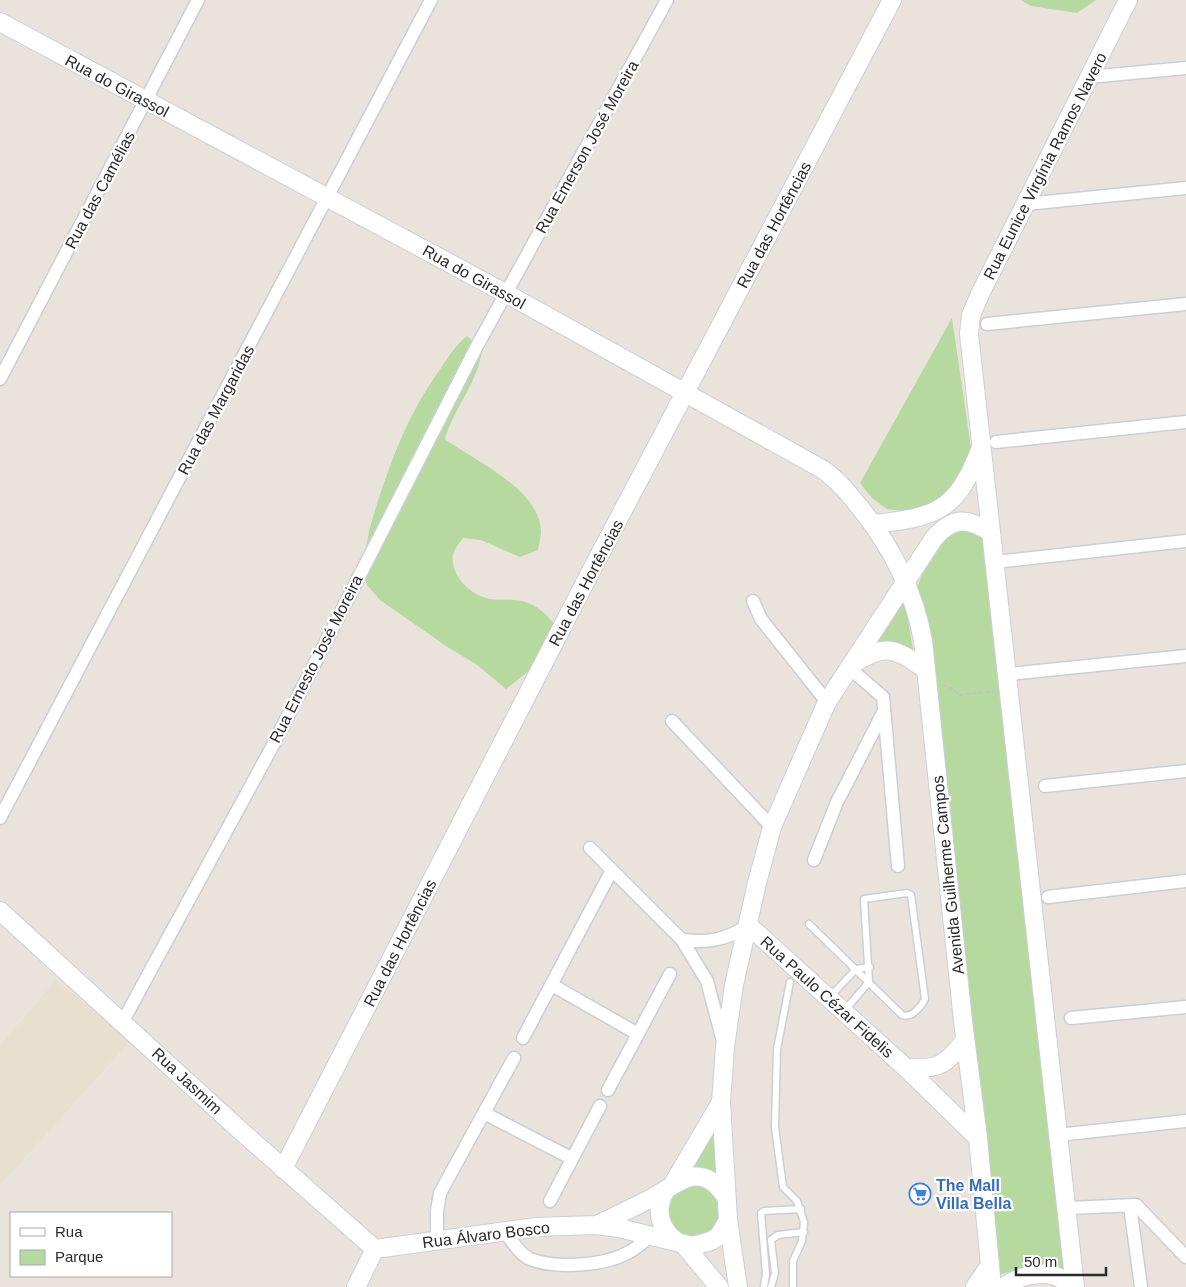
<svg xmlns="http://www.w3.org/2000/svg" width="1186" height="1287" font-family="Arial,sans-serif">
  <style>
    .education { fill: #e9dfce }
    .green { fill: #b5d99f }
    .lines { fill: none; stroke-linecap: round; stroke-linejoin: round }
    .lane-casing { stroke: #cbced9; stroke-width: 9 }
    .street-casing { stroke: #cbced9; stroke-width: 15 }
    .secondary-casing { stroke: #cbced9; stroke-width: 20 }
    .path { stroke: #c3c3c3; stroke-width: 2; stroke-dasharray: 4 2.5; stroke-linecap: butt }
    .lane { stroke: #fff; stroke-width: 6 }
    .street { stroke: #fff; stroke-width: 12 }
    .secondary { stroke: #fff; stroke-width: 18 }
    .labels { text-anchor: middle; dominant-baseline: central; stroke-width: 4.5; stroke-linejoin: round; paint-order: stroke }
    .street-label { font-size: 16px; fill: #292929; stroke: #fff }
    .shop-label { font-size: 16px; font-weight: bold; fill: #366cbe; stroke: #fff; text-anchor: start }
  </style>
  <rect width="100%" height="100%" fill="#e9e3dc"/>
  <!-- education -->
  <path class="education" d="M 56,980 L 130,1041 L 0,1185 L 0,1046 Z"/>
  <!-- green -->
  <path class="green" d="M 1021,0 L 1096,0 L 1077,13 L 1031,6 Z
    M 952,318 L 972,455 L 952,492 L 922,508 L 906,511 L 887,509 L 873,499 L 860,483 Z
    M 467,336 L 482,350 C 478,383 454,407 445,439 C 474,461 539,488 541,531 C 541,537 539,544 538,550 L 520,557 L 481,540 L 463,538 C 460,542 454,549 453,555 C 450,574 468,593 486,598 C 499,602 514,597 528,603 C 541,608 549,617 557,628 L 540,662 L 506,689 L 476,664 L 449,648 L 380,600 L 367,585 L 360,567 C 367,551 367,536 372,520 C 389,465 407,415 441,368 C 450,355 454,347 467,336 Z
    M 979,529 L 984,539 L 1067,1272 C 1042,1263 1024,1268 999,1275 L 917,587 L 923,573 L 951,531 Z
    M 905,600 L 913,650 L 873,642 Z
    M 718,1115 L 721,1185 L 681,1176 Z
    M 693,1180 L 718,1193 L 722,1221 L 702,1240 L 673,1234 C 661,1197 659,1200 693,1180 Z"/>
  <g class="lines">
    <!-- lane casing -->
    <g class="lane-casing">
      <path id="lane" d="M 809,924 L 902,1015 C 911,1019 921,1007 925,999 L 911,895 L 907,893 L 864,899 L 869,982 L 845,1010
        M 790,982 L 777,1049 L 775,1127 L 783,1187 L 797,1201 L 804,1222 L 802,1241 L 793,1261 L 793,1287
        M 829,998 L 856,969 L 870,967
        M 764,1287 L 766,1274 L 761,1213 L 764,1211 L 801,1209
        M 771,1287 L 775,1273 L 771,1240 L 778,1235 L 804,1232"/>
    </g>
    <!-- street casing -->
    <g class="street-casing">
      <path id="street" d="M 1089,77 L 1186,68
        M 1026,204 L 1186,188
        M 987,324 L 1186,304
        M 0,379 L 198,0
        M 996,442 L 1186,422
        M 995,562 L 1186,541
        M 753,601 L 761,619 L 827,702
        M 848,667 L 883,697 L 898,866
        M 1009,674 L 1186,656
        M 672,721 L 772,827
        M 1045,786 L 1186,771
        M 0,818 L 431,0
        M 590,848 L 682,940 L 707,981 L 724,1045
        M 814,860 L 837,802 L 884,711
        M 1048,897 L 1186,881
        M 682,940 C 708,943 727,940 748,925
        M 552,985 L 638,1034
        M 1071,1018 L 1186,1007
        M 123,1021 L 272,747 L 477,346 L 667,0
        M 523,1038 L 612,870
        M 608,1090 L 670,974
        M 484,1113 L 571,1158
        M 1058,1135 L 1186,1121
        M 550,1201 L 600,1106
        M 1130,1206 L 1141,1287
        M 1068,1208 L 1136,1205 L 1186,1257
        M 504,1230 C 511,1240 519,1254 530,1259 C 556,1269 605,1266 629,1252 C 637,1248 644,1241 651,1236
        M 437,1241 L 437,1211 L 440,1193 L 514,1058"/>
    </g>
    <!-- secondary casing -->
    <g class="secondary-casing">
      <path id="secondary" d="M 0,22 L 507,294 L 822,469 C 838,480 850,495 862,510 C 893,550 914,591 923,641 L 963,1021 L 978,1138 L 992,1287
        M 873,524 C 936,517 956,512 980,450
        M 853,664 C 886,643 894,648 925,669
        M 0,911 L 242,1132 L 375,1249
        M 748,925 L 906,1068 L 978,1138
        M 906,1068 C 938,1070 946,1065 965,1040
        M 283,1169 L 591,571 L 892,0
        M 674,1182 L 721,1102
        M 665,1191 C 655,1210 659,1228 676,1241
        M 597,1225 C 615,1216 632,1208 650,1199 C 678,1184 700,1158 726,1197
        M 684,1245 L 719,1287
        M 375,1249 L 536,1227 L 596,1225 L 619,1228 L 693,1246 L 711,1241 L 719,1236 L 728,1220
        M 356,1287 L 375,1249
        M 738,1287 L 728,1220 L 721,1102 L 725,1047 L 734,985 L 757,883 L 772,827 L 827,702 L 934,538 C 954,516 967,518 991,532
        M 975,1287 L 990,1265
        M 1004,1287 C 1020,1274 1056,1266 1069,1287
        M 1075,1287 L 969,334 L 971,315 L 980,294 L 1128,0"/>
    </g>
    <!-- path -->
    <path class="path" d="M 943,686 L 948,686 L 960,695 L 993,691"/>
    <!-- lane -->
    <use href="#lane" class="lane"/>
    <!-- street -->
    <use href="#street" class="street"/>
    <!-- secondary -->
    <use href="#secondary" class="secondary"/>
  </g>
  <!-- icons -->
  <defs>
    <g id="supermarket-ring" transform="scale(1.125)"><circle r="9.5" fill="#fff" stroke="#3f7fe0" stroke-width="1.5"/><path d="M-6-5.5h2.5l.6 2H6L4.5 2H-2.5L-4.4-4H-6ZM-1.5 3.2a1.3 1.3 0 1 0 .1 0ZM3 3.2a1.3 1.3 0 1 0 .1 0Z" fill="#3f7fe0"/></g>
  </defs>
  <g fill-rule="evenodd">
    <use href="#supermarket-ring" x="920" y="1194"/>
  </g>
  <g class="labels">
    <!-- street labels -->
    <g class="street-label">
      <text transform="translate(117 86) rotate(28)">Rua do Girassol</text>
      <text transform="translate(587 147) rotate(-61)">Rua Emerson José Moreira</text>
      <text transform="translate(1045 166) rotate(-63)">Rua Eunice Virgínia Ramos Navero</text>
      <text transform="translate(100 190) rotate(-62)">Rua das Camélias</text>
      <text transform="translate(774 225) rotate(-62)">Rua das Hortências</text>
      <text transform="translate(474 277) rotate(29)">Rua do Girassol</text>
      <text transform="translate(216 410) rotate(-62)">Rua das Margaridas</text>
      <text transform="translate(586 583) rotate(-62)">Rua das Hortências</text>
      <text transform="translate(316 659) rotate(-63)">Rua Ernesto José Moreira</text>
      <text transform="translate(948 875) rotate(-96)">Avenida Guilherme Campos</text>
      <text transform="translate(400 943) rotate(-63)">Rua das Hortências</text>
      <text transform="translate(827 997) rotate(42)">Rua Paulo Cézar Fidelis</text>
      <text transform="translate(187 1081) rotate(43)">Rua Jasmim</text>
      <text transform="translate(486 1235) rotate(-7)">Rua Álvaro Bosco</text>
    </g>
    <!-- shop labels -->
    <g class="shop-label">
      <text x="936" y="1185">The Mall<tspan x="936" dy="18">Villa Bella</tspan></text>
    </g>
  </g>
  <!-- legend -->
  <rect x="10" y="1212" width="162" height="65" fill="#ffffff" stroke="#a9a9a9"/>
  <rect x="20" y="1228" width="25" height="8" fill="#ffffff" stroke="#a9a9a9"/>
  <text x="55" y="1237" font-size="15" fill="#292929">Rua</text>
  <rect x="20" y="1250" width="25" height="15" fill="#b5d99f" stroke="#a9a9a9"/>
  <text x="55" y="1262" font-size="15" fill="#292929">Parque</text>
  <!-- scale -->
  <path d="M1016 1267v8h90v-8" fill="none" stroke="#292929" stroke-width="2.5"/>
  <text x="1024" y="1267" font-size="15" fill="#292929" stroke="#ffffff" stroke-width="4" paint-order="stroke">50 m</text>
</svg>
